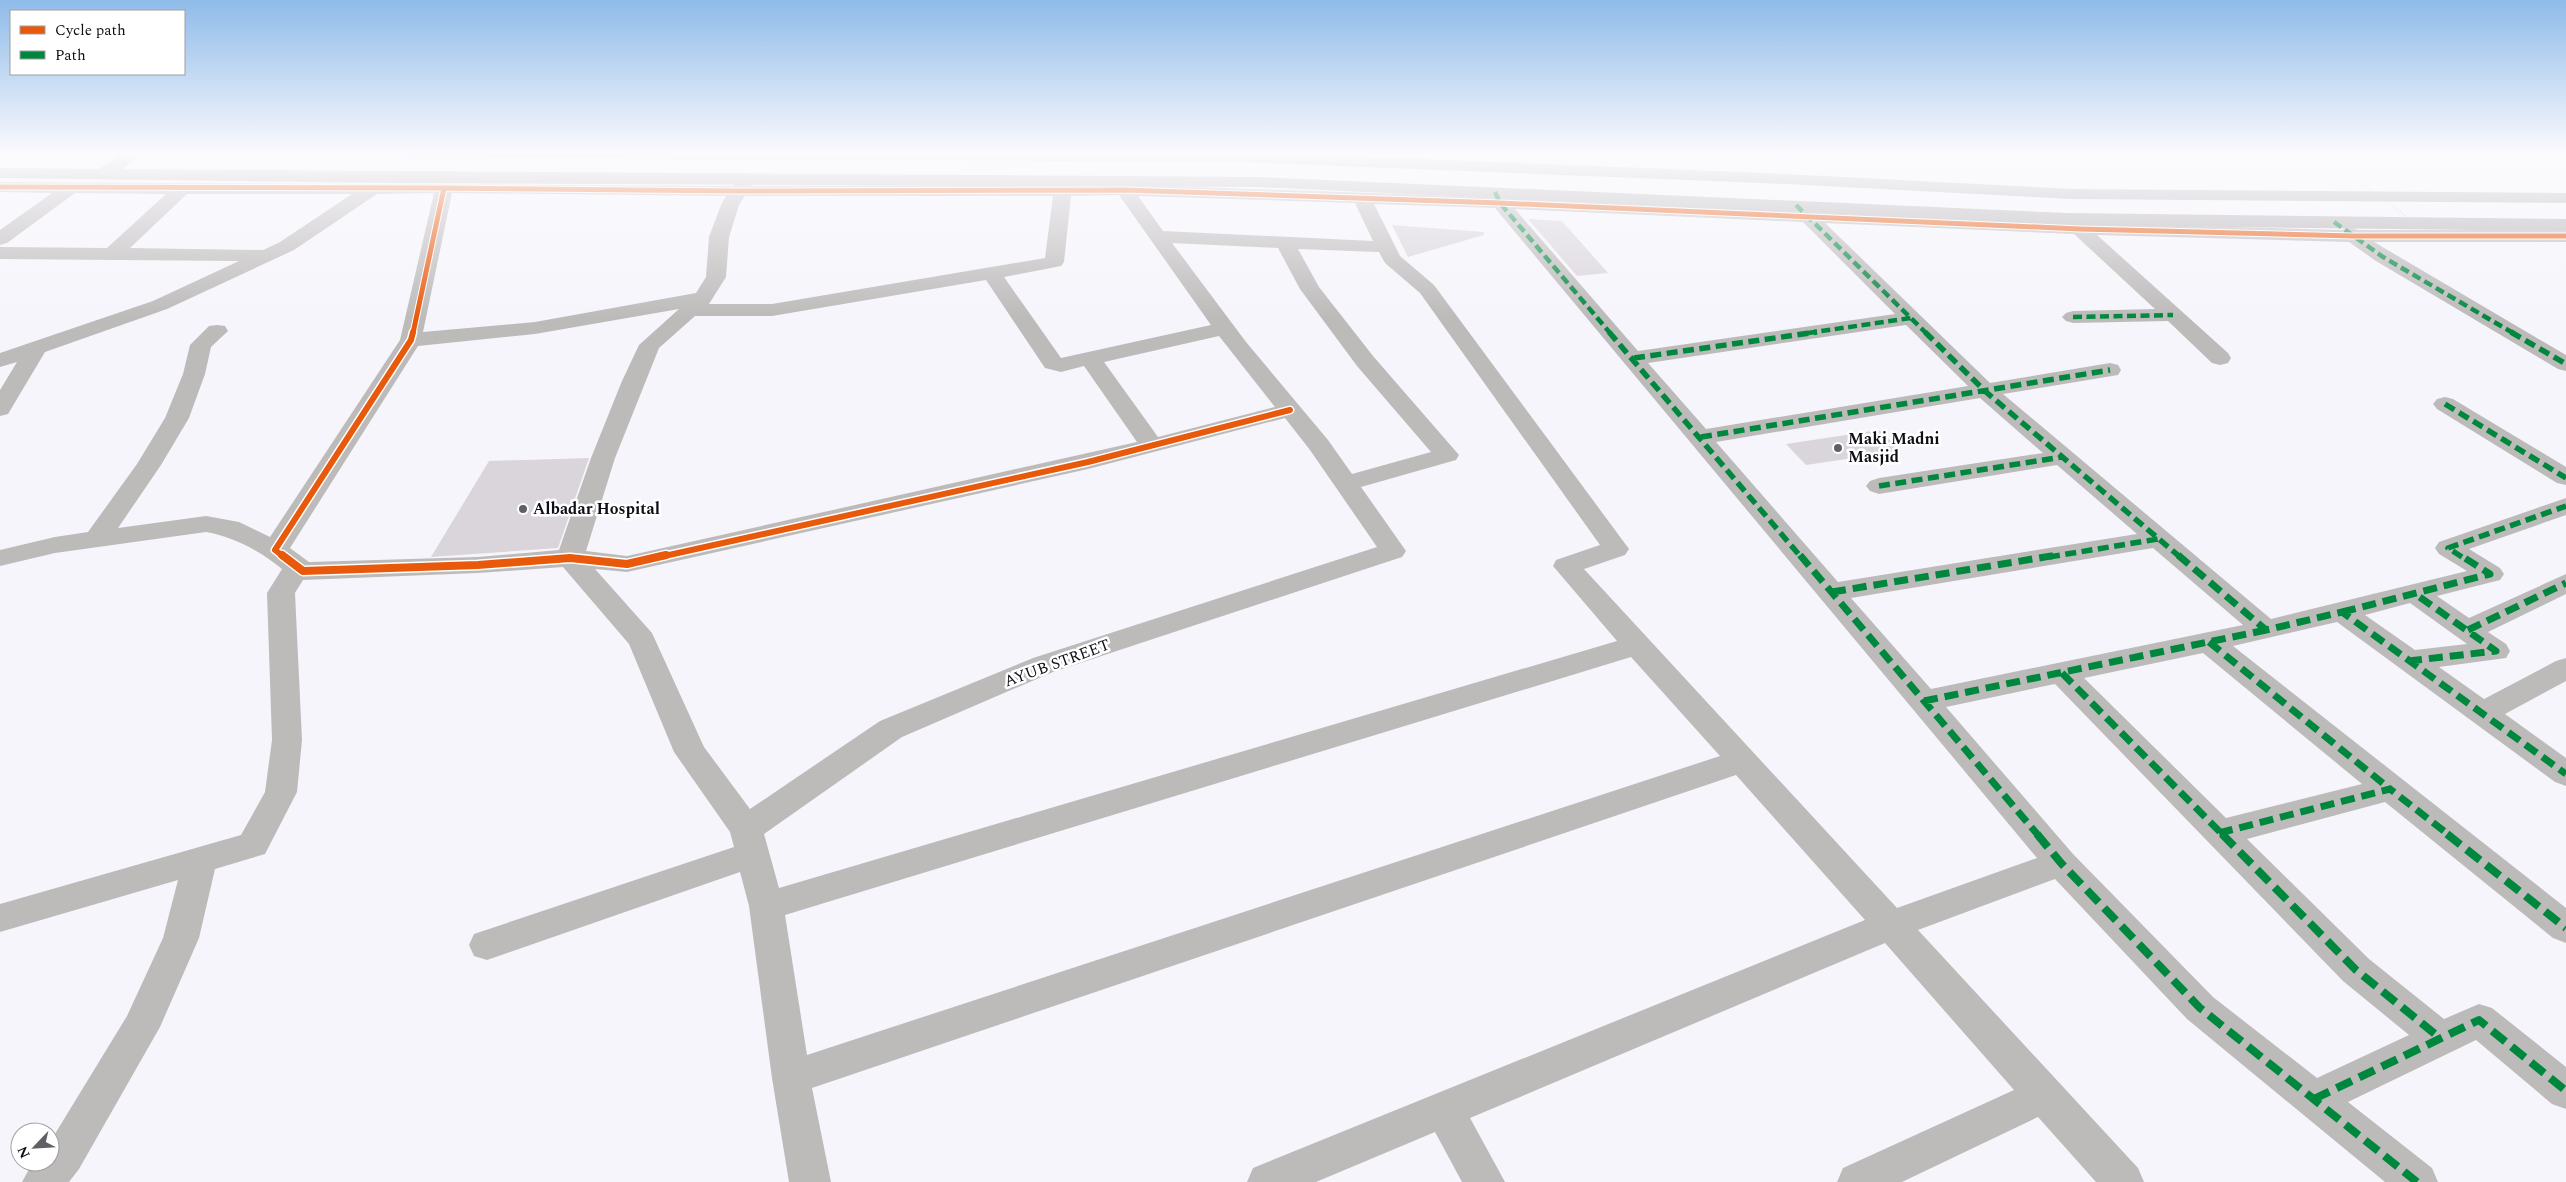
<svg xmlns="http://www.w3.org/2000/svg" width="2566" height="1182" font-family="Spectral,serif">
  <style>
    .building { fill: #dad5db }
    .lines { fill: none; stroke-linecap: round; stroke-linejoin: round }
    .minor { fill: #bdbaba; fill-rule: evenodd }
    .major { fill: #b5b2b4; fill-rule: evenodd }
    .path-bridge { stroke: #b4b2b4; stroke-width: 2; stroke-dasharray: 0.5 2.5; stroke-linecap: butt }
    .quiet-far3 { stroke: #00873e; stroke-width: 4.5; stroke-dasharray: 9 4.5; stroke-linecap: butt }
    .quiet-far2 { stroke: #00873e; stroke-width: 5.5; stroke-dasharray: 11 5.5; stroke-linecap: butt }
    .quiet-far1 { stroke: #00873e; stroke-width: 7; stroke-dasharray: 14 7; stroke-linecap: butt }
    .quiet { stroke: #00873e; stroke-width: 8; stroke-dasharray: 17 8; stroke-linecap: butt }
    .cycleway-far2-casing { stroke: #fff; stroke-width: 7 }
    .cycleway-far1-casing { stroke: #fff; stroke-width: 9 }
    .cycleway-casing { stroke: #fff; stroke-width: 11 }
    .cycleway-far2 { stroke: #e8590c; stroke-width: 5 }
    .cycleway-far1 { stroke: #e8590c; stroke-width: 6 }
    .cycleway { stroke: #e8590c; stroke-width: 8 }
    .poi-dot { fill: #605f66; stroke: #fff; stroke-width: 2 }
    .labels { text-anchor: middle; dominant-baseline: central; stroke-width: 5; stroke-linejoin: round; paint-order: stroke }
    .poi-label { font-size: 16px; font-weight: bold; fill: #0f0e16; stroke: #fff; text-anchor: start }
    .street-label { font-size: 16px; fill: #0f0e16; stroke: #fff }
  </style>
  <rect width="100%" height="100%" fill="#f6f5fb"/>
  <!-- building -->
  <path class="building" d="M 1528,219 L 1562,221 L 1608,273 L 1577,276 Z
    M 1392,225 L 1484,232 L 1484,235 L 1408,257 Z
    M 1879,430 L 1901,451 L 1806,465 L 1786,444 Z
    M 589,458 L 558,548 L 431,557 L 489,461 Z"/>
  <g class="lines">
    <!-- minor -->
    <path class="minor" d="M 746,175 L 752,176 L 755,180 L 751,186 L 1117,185 L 1120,176 L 1132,176 L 1134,185 L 1488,197 L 1486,193 L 1489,189 L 1501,189 L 1507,198 L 1795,211 L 1803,206 L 1813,211 L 2064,223 L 2066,219 L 2073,217 L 2085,223 L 2342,230 L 2349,227 L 2358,230 L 2566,230 L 2566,242 L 2374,242 L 2566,355 L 2566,371 L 2558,369 L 2376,261 L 2349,242 L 2097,235 L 2228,353 L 2231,358 L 2228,363 L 2220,365 L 2212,363 L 2168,321 L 2073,323 L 2066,321 L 2062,317 L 2066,313 L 2073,311 L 2155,309 L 2074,234 L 1825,223 L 1990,383 L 2110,363 L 2118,365 L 2121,370 L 2118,375 L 2003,394 L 2271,619 L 2467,571 L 2439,554 L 2435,548 L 2439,542 L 2566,498 L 2566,515 L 2469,549 L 2500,568 L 2504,574 L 2500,580 L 2437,596 L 2469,618 L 2566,574 L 2566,594 L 2488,632 L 2506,644 L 2510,651 L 2506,658 L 2439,667 L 2484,699 L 2556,661 L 2566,658 L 2566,681 L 2505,714 L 2566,758 L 2566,786 L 2555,782 L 2337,622 L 2233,646 L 2566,908 L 2566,943 L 2553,938 L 2385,802 L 2247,839 L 2369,959 L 2444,1019 L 2479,1004 L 2492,1008 L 2566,1067 L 2566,1109 L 2552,1104 L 2476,1040 L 2348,1102 L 2432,1168 L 2438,1182 L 2385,1182 L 2187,1019 L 2055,879 L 1918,930 L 2138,1168 L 2144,1182 L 2096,1182 L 2038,1117 L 1902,1182 L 1837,1182 L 1843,1168 L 2014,1090 L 1885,943 L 1470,1118 L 1505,1182 L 1462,1182 L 1435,1132 L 1316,1182 L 1247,1182 L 1253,1168 L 1865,920 L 1736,775 L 812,1088 L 831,1182 L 789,1182 L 772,1078 L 749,906 L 740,872 L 487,960 L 474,956 L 469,945 L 474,934 L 734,847 L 730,832 L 674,752 L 629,644 L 563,567 L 478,573 L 303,580 L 295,593 L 302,740 L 297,792 L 265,854 L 215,869 L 199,938 L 160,1027 L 79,1169 L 69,1182 L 22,1182 L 33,1162 L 50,1162 L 50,1142 L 127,1016 L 163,938 L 178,880 L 0,932 L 0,904 L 241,835 L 265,792 L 272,740 L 267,593 L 282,569 C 260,551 234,537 206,532 L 55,553 L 0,566 L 0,550 L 55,537 L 88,532 L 137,464 L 165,418 L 183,374 L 190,345 L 209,326 L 217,325 L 225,326 L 228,331 L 211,347 L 205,374 L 189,418 L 161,465 L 118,528 L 206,516 L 239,522 L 270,537 L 400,340 L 434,193 L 377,194 L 294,250 L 167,309 L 45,352 L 8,414 L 0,416 L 0,390 L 17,362 L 0,367 L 0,353 L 153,301 L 239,261 L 0,259 L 0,247 L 107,248 L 166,194 L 75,193 L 7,243 L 0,245 L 0,230 L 52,193 L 0,192 L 0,182 L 733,186 L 740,176 ZM 452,193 L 726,196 L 721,205 L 709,237 L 706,277 L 696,293 L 535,322 L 423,332 ZM 187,194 L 352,194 L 280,242 L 263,250 L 130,248 ZM 1119,195 L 1211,325 L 1061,358 L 1004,277 L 1061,266 L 1064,262 L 1071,196 ZM 745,196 L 1053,196 L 1045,258 L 772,304 L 709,304 L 726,277 L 729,237 L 739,205 ZM 1138,196 L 1355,203 L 1373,241 L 1163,231 ZM 1374,204 L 1495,208 L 2037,858 L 1897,908 L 1584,569 L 1625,555 L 1629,549 L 1434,285 L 1400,256 ZM 1515,209 L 1803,222 L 1895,314 L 1638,351 ZM 1172,243 L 1278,248 L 1300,289 L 1357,366 L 1431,452 L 1352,474 L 1328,440 L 1246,342 ZM 1298,249 L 1379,252 L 1385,263 L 1420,293 L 1600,545 L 1556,560 L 1553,566 L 1617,641 L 779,888 L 764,834 L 902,737 L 1053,672 L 1402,557 L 1406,551 L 1361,487 L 1456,460 L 1459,455 L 1373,356 L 1319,287 ZM 986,280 L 1045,368 L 1061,372 L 1084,366 L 1137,442 L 627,556 L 586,551 L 615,458 L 659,348 L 695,316 L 772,316 ZM 679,309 L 639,345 L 622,381 L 591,458 L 559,550 L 478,557 L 309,562 L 290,548 L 418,346 L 535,334 ZM 1906,325 L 1968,386 L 1706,429 L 1648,363 ZM 1219,336 L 1275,407 L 1158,437 L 1104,362 ZM 1980,398 L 2043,453 L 1879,478 L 1870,481 L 1866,486 L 1870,491 L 1879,494 L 2057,465 L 2137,534 L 1838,582 L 1716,442 ZM 1285,418 L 1310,450 L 1377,547 L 1033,658 L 880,721 L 750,809 L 704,747 L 652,633 L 595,569 L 627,572 L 1088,469 ZM 2153,548 L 2243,625 L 1931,689 L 1851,598 ZM 2410,603 L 2467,644 L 2415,650 L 2365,615 ZM 2203,653 L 2362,784 L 2226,818 L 2084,678 ZM 1631,657 L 1720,756 L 807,1055 L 785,915 ZM 2055,684 L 2343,981 L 2409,1035 L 2317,1078 L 2213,997 L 2073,854 L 1946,707 Z
      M 2445,397 L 2453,399 L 2566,467 L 2566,485 L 2557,483 L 2437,409 L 2433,404 L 2437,399 Z"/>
    <!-- major -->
    <path class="major" d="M 125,152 L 145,152 L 123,169 L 1258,177 L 2068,213 L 2566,219 L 2566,231 L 2068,225 L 1258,187 L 388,183 L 0,178 L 0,168 L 99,169 Z
      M 393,152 L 1258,152 L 1786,174 L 2072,189 L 2566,193 L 2566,203 L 2072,199 L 1786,184 L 1241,162 L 401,157 Z"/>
    <!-- path-bridge -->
    <path class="path-bridge" d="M 2363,186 L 2431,233"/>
    <!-- quiet-far3 -->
    <path class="quiet-far3" d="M 1495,192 L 1500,203 L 1610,333
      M 1796,205 L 1926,333
      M 2334,222 L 2383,257 L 2513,333
      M 2073,317 L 2173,315
      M 1808,333 L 1911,318"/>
    <!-- quiet-far2 -->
    <path class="quiet-far2" d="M 1609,332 L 1801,557
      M 1925,332 L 1986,392 L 2180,557
      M 2511,332 L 2566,364
      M 1634,358 L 1817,332
      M 2445,404 L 2566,478
      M 1701,437 L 2110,370
      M 1879,486 L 2062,457
      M 2049,557 L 2158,539
      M 2462,557 L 2448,548 L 2566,506"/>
    <!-- quiet-far1 -->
    <path class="quiet-far1" d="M 1800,555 L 2038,835
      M 2178,555 L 2266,630 L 2342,612 L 2566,774
      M 1832,592 L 2057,555
      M 2342,612 L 2490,574 L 2460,555
      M 2468,630 L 2566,583
      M 2209,642 L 2390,789
      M 2408,661 L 2496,651 L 2414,593
      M 2062,673 L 2223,835
      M 1924,701 L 2266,630
      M 2219,833 L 2390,789 L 2449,835"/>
    <!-- quiet -->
    <path class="quiet" d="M 2037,834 L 2061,863 L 2200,1008 L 2417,1182
      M 2222,834 L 2356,970 L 2440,1038
      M 2447,834 L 2566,928
      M 2314,1099 L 2479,1020 L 2566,1091"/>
    <!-- cycleway-far2 casing -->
    <g class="cycleway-far2-casing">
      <path id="cycleway-far2" d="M 0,187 L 444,188 L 413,333
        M 444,188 L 737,191 L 1125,190 L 1500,203 L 2080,229 L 2353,236 L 2566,236"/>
    </g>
    <!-- cycleway-far1 casing -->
    <g class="cycleway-far1-casing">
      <path id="cycleway-far1" d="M 284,557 L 275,550 L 411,340 L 413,332
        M 660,557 L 1088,462 L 1290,410"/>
    </g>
    <!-- cycleway casing -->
    <g class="cycleway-casing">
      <path id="cycleway" d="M 282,555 L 303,571 L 478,565 L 570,558 L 627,564 L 666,555"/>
    </g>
    <!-- cycleway-far2 -->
    <use href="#cycleway-far2" class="cycleway-far2"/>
    <!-- cycleway-far1 -->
    <use href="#cycleway-far1" class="cycleway-far1"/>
    <!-- cycleway -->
    <use href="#cycleway" class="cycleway"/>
  </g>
  <!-- sky -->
  <linearGradient id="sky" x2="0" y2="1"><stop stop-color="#8fbbe9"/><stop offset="0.48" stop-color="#fbfafd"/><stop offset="1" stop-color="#fbfafd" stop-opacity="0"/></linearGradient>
  <rect width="2566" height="318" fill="url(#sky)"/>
  <!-- markers -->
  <g class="poi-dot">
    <circle cx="1838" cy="448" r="5"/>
    <circle cx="523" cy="509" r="5"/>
  </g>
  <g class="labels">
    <!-- poi labels -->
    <g class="poi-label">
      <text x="1848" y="439">Maki Madni<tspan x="1848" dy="18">Masjid</tspan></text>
      <text x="533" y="509">Albadar Hospital</text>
    </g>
    <!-- street labels -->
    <g class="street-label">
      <text transform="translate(1057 663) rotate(-20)">AYUB STREET</text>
    </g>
  </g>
  <!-- legend -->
  <rect x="10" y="10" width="175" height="65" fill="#ffffff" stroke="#9f9fa2"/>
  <rect x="20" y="26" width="25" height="8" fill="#e8590c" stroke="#9f9fa2"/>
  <text x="55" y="35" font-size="15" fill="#0f0e16">Cycle path</text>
  <rect x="20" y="51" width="25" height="8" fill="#00873e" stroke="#9f9fa2"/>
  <text x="55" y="60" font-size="15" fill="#0f0e16">Path</text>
  <!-- north arrow -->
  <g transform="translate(35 1147) rotate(245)"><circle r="24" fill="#ffffff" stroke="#9f9fa2"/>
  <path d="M0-4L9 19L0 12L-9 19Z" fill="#605f66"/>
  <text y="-8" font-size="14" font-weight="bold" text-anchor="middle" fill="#0f0e16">N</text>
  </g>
</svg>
